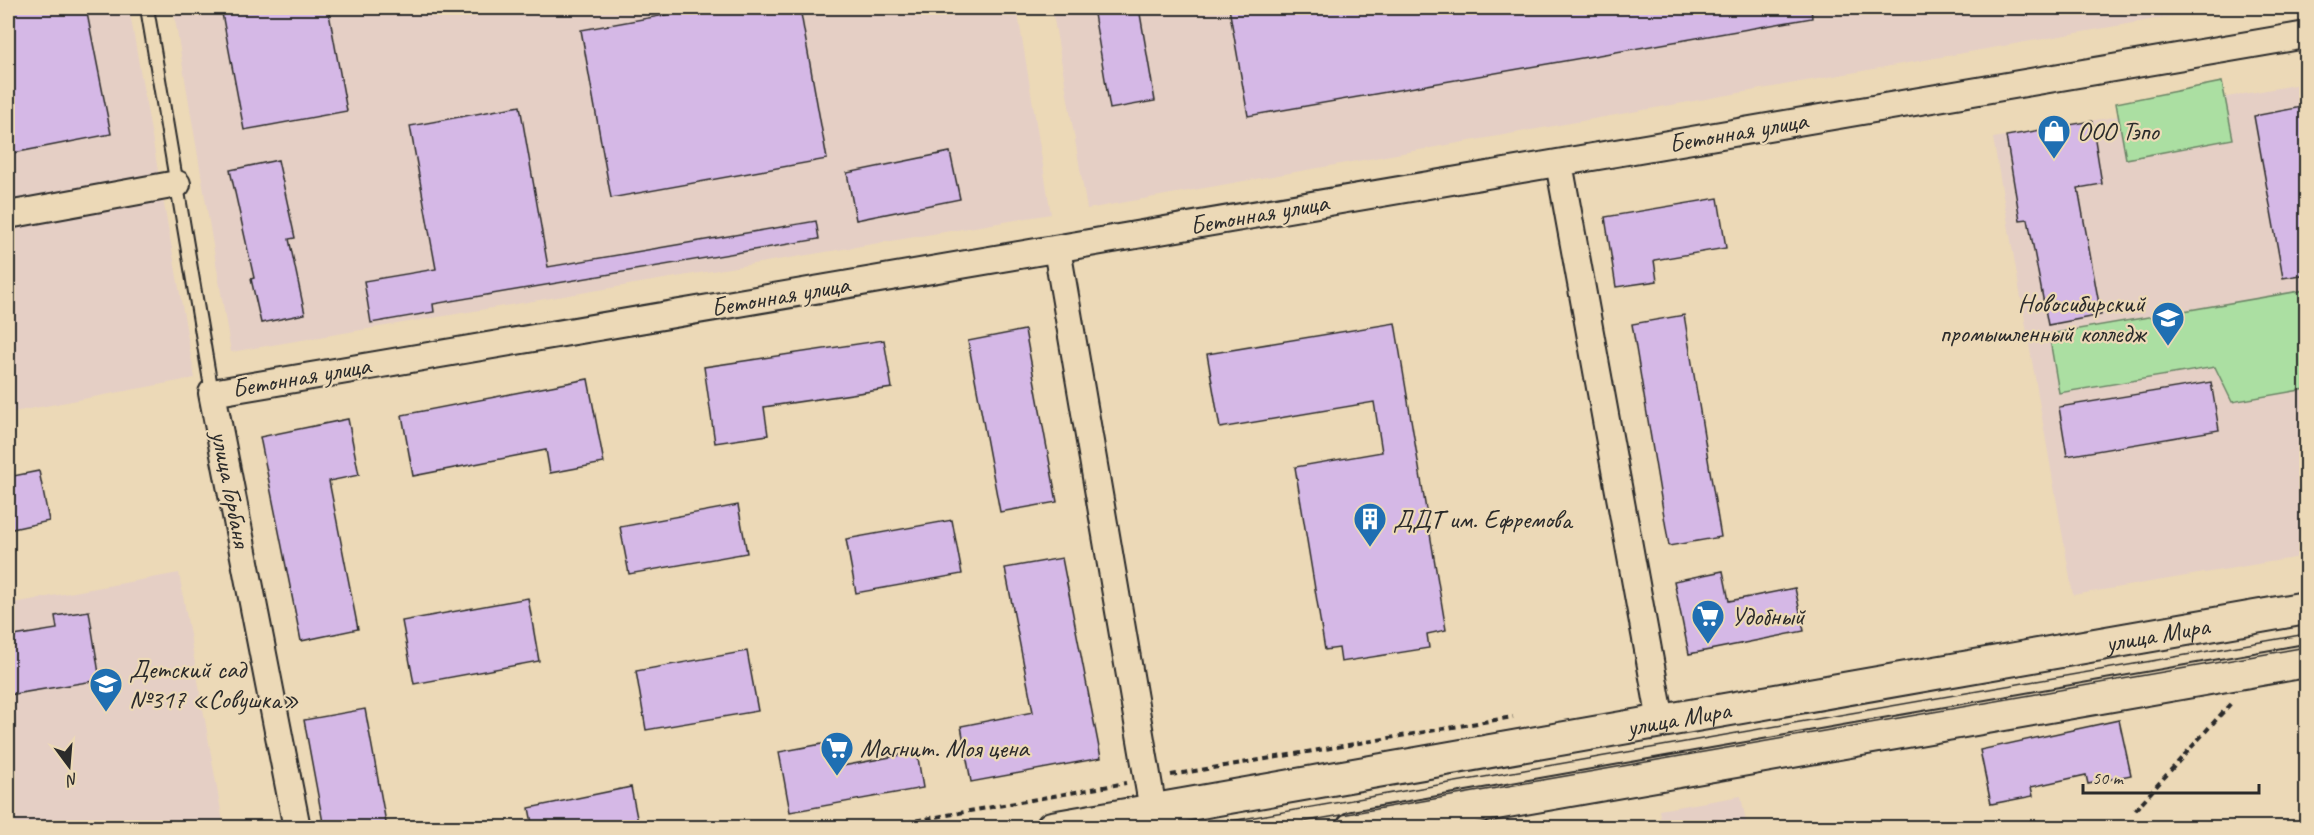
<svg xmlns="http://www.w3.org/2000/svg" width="2314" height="835" font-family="Caveat,sans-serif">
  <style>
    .built { fill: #e5cfc5 }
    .green { fill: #abdfa2; stroke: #6b8566; stroke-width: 1.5 }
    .building { fill: #d5b8e6; stroke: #2b2b2b; stroke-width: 1.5 }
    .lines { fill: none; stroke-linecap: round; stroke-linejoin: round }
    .service-casing { stroke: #2b2b2b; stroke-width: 16 }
    .minor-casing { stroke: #2b2b2b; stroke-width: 30 }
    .tertiary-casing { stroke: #2b2b2b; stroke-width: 36 }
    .path { stroke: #2b2b2b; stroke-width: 4; stroke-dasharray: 6 4.5; stroke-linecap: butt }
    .service { stroke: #ecd9b7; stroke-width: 12 }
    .minor { stroke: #ecd9b7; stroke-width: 26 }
    .tertiary { stroke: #ecd9b7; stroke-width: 32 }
    .tram { stroke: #2b2b2b; stroke-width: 1.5 }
    .labels { text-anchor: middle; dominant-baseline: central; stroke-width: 4.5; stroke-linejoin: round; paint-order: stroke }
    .poi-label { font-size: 26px; fill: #2b2b2b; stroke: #ecd9b7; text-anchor: start }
    .street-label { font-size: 26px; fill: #2b2b2b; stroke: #ecd9b7 }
  </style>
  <rect width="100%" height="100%" fill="#ecd9b7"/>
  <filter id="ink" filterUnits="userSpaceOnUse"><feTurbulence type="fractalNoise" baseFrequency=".0167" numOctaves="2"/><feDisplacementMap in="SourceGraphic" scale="12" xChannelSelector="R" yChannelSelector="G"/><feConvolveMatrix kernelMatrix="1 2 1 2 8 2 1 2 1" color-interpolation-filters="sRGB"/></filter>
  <g filter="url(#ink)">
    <!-- built -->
    <path class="built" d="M 8,8 L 129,8 L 195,378 L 8,413 Z
      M 173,8 L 1017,8 L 1051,214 L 231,352 Z
      M 1052,8 L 2217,8 L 1087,209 Z
      M 2306,83 L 2306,556 L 2073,595 L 1993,138 Z
      M 179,573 L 223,822 L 189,828 L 8,828 L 8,604 Z
      M 1741,796 L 1747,827 L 1662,827 L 1659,810 Z"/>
    <!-- green -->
    <path class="green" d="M 2222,82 L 2233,139 L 2126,159 L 2116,103 Z
      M 2306,290 L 2306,389 L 2232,402 L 2215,367 L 2059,393 L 2049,334 Z"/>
    <!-- building -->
    <path class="building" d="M 8,8 L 86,8 L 111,134 L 8,154 Z
      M 221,8 L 328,8 L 347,111 L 244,130 Z
      M 704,8 L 800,8 L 827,159 L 611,198 L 581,30 Z
      M 1093,8 L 1139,8 L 1155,101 L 1110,109 Z
      M 1229,8 L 1811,8 L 1812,18 L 1248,116 Z
      M 520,106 L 548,267 L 816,221 L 819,239 L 433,304 L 434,312 L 371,323 L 364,281 L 436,269 L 410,126 Z
      M 2307,106 L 2307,274 L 2283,278 L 2254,116 Z
      M 2092,121 L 2102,184 L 2078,188 L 2101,315 L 2048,325 L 2028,219 L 2020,220 L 2006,136 Z
      M 950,152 L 960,199 L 856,220 L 847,173 Z
      M 278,160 L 295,238 L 289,239 L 305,314 L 261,323 L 251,279 L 254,278 L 230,170 Z
      M 1718,198 L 1726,248 L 1654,260 L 1657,281 L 1616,287 L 1605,217 Z
      M 1684,315 L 1721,537 L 1669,546 L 1632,324 Z
      M 1395,323 L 1446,630 L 1427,634 L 1429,648 L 1341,662 L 1339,648 L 1325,650 L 1295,467 L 1382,452 L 1374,402 L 1220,428 L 1207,354 Z
      M 1025,330 L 1057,502 L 1000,512 L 968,341 Z
      M 884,340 L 892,388 L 764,407 L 768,435 L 715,443 L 704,367 Z
      M 588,379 L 604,463 L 550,473 L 546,450 L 413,476 L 402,415 Z
      M 2211,382 L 2219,430 L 2067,456 L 2059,407 Z
      M 348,419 L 359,475 L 329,481 L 358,629 L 301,641 L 260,437 Z
      M 39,471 L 49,521 L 8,530 L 8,477 Z
      M 738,505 L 747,553 L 629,574 L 620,527 Z
      M 952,520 L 962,574 L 856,593 L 846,539 Z
      M 1062,558 L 1101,758 L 971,782 L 961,726 L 1033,712 L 1005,568 Z
      M 1723,571 L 1729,601 L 1795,588 L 1804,631 L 1689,654 L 1674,581 Z
      M 528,598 L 539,661 L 414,684 L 402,621 Z
      M 89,611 L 100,680 L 8,695 L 8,637 L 57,629 L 55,616 Z
      M 747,651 L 758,711 L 646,730 L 636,671 Z
      M 365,709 L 387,828 L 324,828 L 304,720 Z
      M 2119,720 L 2131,775 L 2088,784 L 2086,775 L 2031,787 L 2033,796 L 1991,804 L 1980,750 Z
      M 833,742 L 837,767 L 917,752 L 923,788 L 790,812 L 779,752 Z
      M 631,787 L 639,828 L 533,828 L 529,808 Z"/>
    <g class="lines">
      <!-- service casing -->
      <g class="service-casing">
        <path id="service" d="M 147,8 L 212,393"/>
      </g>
      <!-- minor casing -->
      <g class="minor-casing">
        <path id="minor" d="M 1559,163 L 1661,721
          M 8,215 L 177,184
          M 1057,249 L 1153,810
          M 297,828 L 212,393 L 2306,35"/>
      </g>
      <!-- tertiary casing -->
      <g class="tertiary-casing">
        <g id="tertiary">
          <path id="s1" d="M 1052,828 L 2306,608"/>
          <path d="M 1353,828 L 2306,661"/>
        </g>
      </g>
      <!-- path -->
      <path class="path" d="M 1171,775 L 1513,717
        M 2135,810 L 2232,702
        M 875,828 L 1126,783"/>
      <!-- service -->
      <use href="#service" class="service"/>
      <!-- minor -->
      <use href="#minor" class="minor"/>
      <!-- tertiary -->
      <use href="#tertiary" class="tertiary"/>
      <!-- tram -->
      <path class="tram" d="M 1191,828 L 2306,634
        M 1267,828 L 2306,647"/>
    </g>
  </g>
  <!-- icons -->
  <defs>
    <g id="shop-pin" transform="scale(1.725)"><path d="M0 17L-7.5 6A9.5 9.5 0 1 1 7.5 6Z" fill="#1f6fb2" stroke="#ecd9b7"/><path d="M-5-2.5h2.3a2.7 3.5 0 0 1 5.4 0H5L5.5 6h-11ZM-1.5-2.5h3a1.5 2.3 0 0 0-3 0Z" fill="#fff"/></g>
    <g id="university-pin" transform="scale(1.725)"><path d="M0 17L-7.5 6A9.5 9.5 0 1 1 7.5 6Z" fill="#1f6fb2" stroke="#ecd9b7"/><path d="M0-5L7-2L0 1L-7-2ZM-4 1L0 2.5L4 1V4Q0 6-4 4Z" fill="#fff"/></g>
    <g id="building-pin" transform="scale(1.725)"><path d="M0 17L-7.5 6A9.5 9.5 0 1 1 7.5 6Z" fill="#1f6fb2" stroke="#ecd9b7"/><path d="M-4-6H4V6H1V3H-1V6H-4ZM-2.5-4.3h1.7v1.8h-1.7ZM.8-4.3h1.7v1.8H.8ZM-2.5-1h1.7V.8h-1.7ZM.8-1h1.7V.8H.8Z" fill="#fff"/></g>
    <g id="supermarket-pin" transform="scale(1.725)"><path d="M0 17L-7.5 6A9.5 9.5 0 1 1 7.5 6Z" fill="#1f6fb2" stroke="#ecd9b7"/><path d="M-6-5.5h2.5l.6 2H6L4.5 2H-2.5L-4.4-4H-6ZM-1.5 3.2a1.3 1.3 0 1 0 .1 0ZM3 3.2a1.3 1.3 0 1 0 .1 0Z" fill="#fff"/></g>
    <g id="school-pin" transform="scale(1.725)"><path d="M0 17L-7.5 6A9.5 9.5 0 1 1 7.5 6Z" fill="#1f6fb2" stroke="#ecd9b7"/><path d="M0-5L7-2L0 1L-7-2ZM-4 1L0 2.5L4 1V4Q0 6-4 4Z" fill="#fff"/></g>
  </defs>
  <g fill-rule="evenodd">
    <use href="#shop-pin" x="2054" y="131"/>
    <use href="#university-pin" x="2168" y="318"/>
    <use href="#building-pin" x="1370" y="519"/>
    <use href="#supermarket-pin" x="1708" y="616"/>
    <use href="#school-pin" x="106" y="684"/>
    <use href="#supermarket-pin" x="837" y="748"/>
  </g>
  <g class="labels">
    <!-- poi labels -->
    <g class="poi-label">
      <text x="2077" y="131">ООО Тэпо</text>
      <text x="2145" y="303" text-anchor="end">Новосибирский<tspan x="2145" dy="30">промышленный колледж</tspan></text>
      <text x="1393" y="519">ДДТ им. Ефремова</text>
      <text x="1731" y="616">Удобный</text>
      <text x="129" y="669">Детский сад<tspan x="129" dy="30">№317 «Совушка»</tspan></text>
      <text x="860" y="748">Магнит. Моя цена</text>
    </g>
    <!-- street labels -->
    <g class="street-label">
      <text transform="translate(1738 132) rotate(-10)">Бетонная улица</text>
      <text transform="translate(1259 214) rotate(-10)">Бетонная улица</text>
      <text transform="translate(780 296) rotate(-10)">Бетонная улица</text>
      <text transform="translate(301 377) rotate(-10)">Бетонная улица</text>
      <text transform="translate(231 489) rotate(79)">улица Горбаня</text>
      <text stroke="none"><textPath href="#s1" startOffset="1122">улица Мира</textPath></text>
      <text stroke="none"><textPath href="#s1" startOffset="636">улица Мира</textPath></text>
    </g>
  </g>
  <!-- margin -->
  <rect width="2314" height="835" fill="none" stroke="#ecd9b7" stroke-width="30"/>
  <rect x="15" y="15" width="2284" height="805" fill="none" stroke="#2b2b2b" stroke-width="2" filter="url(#ink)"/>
  <!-- north arrow -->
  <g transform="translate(69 766) rotate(164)" stroke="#ecd9b7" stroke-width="4.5" paint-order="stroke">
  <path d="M0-4.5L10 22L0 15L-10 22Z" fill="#2b2b2b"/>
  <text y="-9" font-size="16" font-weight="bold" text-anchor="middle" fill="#2b2b2b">N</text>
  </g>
  <!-- scale -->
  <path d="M2083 784v9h176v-9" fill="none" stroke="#2b2b2b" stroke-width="3"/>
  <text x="2092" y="784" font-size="18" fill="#2b2b2b" stroke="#ecd9b7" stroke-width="4.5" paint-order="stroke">50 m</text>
</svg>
